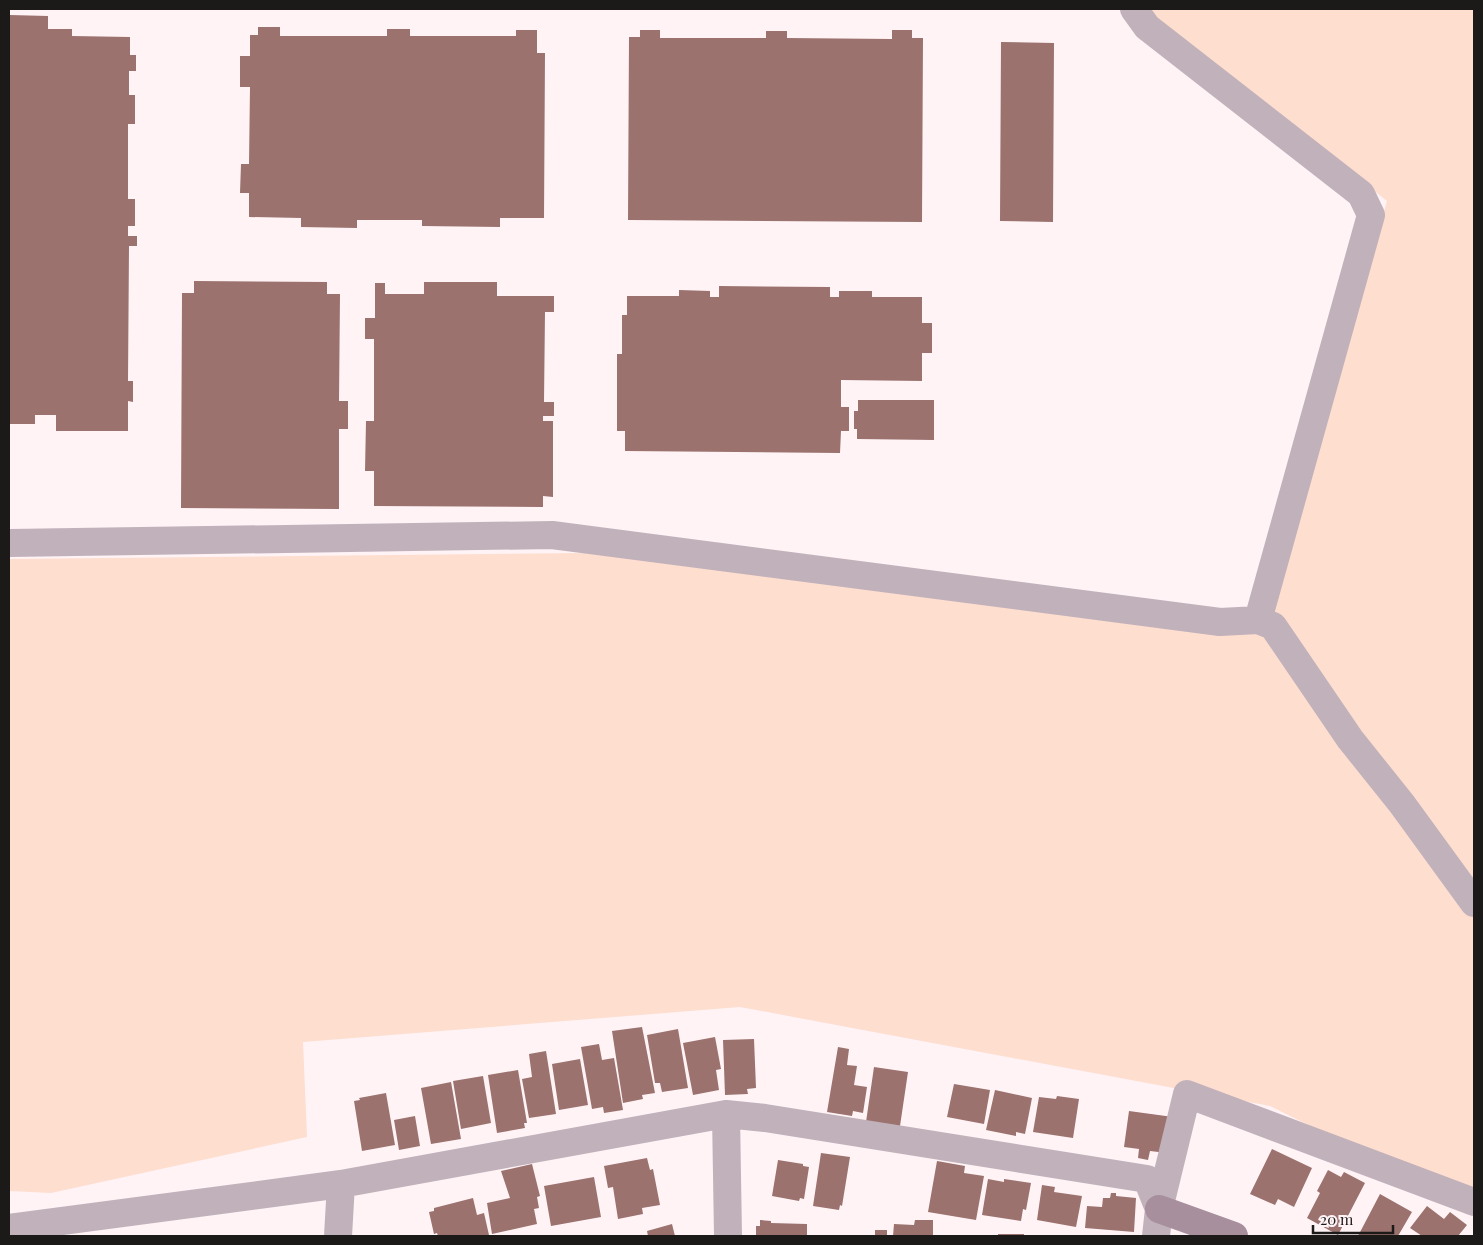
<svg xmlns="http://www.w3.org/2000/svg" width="1483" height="1245" font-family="'Playfair Display',serif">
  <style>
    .green { fill: #fedecf }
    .building { fill: #9b726e }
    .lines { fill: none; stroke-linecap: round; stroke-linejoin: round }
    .street { stroke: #c1b1bb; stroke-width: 28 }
    .secondary { stroke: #a78f9e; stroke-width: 28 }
  </style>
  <rect width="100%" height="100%" fill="#fff3f6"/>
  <!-- green -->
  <path class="green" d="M 1145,9 L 1474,9 L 1474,1207 L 1270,1106 L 740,1007 L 303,1042 L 307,1137 L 51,1193 L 9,1191 L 9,559 L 585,553 L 1264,632 L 1387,201 Z"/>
  <!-- building -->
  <path class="building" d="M 10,15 L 48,16 L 48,29 L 72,29 L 72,36 L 130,37 L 130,55 L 136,55 L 136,71 L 129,71 L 129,95 L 135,95 L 135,124 L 128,124 L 128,199 L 135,199 L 135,226 L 128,226 L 128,236 L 137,236 L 137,246 L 129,246 L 128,381 L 133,381 L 133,402 L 128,401 L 128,431 L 56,431 L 56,415 L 35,415 L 35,424 L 9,424 Z
    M 258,27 L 280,27 L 280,36 L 387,36 L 387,29 L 410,29 L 410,36 L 516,36 L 516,30 L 537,30 L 537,53 L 545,53 L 544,218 L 500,218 L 500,227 L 422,226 L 422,220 L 357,220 L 357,228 L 301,227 L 301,218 L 249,217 L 249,193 L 240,193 L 241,164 L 249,164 L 250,87 L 240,87 L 240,56 L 250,56 L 250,35 L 258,35 Z
    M 640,30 L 660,30 L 660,38 L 766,38 L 766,31 L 787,31 L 787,38 L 892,39 L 892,30 L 912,30 L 912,38 L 923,38 L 922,222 L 628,220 L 629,37 L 640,37 Z
    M 1001,42 L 1054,43 L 1053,222 L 1000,221 Z
    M 194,281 L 327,282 L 327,294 L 340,294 L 339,401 L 348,401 L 348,429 L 339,429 L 339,509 L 181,508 L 182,293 L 194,293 Z
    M 424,282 L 497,282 L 497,296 L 554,296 L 554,312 L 545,312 L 544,402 L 554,402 L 554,416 L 543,416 L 543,421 L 553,421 L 553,497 L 543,496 L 543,507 L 374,506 L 374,471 L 365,471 L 366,421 L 374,421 L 374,339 L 365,339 L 365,318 L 375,318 L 375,283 L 385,283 L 385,294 L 424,294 Z
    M 719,286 L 830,287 L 830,297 L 839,297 L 839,291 L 872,291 L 872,297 L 922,297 L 922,323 L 932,323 L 932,353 L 922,353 L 922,381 L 841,380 L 841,407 L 849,407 L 849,431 L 841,431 L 840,453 L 625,451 L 625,431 L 617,431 L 617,354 L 622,354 L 622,315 L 627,315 L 627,296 L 679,296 L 679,290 L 710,291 L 710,297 L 719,297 Z
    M 858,400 L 934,400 L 934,440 L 857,439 L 857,429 L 854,429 L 854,411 L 858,411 Z
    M 642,1027 L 655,1093 L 642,1095 L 643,1099 L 623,1103 L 612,1031 Z
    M 678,1029 L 688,1088 L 662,1092 L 660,1083 L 655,1083 L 647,1035 Z
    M 715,1037 L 721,1069 L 716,1070 L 719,1090 L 693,1095 L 683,1043 Z
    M 754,1039 L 756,1088 L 747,1089 L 748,1094 L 725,1095 L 723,1040 Z
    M 599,1044 L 602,1060 L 614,1058 L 623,1110 L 604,1113 L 603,1107 L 592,1109 L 581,1047 Z
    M 838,1047 L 849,1049 L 847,1065 L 857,1066 L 854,1085 L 867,1087 L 863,1113 L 853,1111 L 852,1116 L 827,1112 Z
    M 546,1051 L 556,1114 L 529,1118 L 522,1079 L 532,1077 L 529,1054 Z
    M 580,1059 L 588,1105 L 559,1110 L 552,1064 Z
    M 874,1067 L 908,1072 L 900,1126 L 866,1122 Z
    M 518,1070 L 527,1123 L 524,1123 L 525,1128 L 497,1133 L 488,1075 Z
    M 483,1076 L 491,1123 L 461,1129 L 453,1081 Z
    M 451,1082 L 461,1139 L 431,1144 L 421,1088 Z
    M 954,1084 L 990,1090 L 984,1124 L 947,1117 Z
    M 995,1090 L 1032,1098 L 1025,1134 L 1016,1132 L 1016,1136 L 986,1130 Z
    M 386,1093 L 395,1145 L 362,1151 L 354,1101 L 360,1100 L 359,1098 Z
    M 1057,1096 L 1079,1099 L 1073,1138 L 1033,1132 L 1039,1097 L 1056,1099 Z
    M 1129,1111 L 1173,1117 L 1167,1153 L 1150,1151 L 1148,1160 L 1138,1158 L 1139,1149 L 1124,1147 Z
    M 415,1116 L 420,1146 L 399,1150 L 394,1120 Z
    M 1272,1149 L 1312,1168 L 1294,1207 L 1278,1199 L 1275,1205 L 1250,1194 Z
    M 821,1153 L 850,1157 L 842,1206 L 840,1205 L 839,1210 L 813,1206 Z
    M 647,1158 L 650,1170 L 653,1169 L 660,1205 L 642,1208 L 643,1214 L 618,1219 L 613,1187 L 608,1188 L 604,1166 Z
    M 778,1160 L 803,1164 L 803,1166 L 809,1167 L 804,1199 L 800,1198 L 799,1201 L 772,1196 Z
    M 937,1161 L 965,1166 L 964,1173 L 984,1176 L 976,1220 L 928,1212 Z
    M 532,1164 L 540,1196 L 537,1197 L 539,1208 L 534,1209 L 537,1224 L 492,1234 L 487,1203 L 510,1198 L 501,1171 Z
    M 1328,1170 L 1341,1177 L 1344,1172 L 1365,1183 L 1338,1235 L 1307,1218 L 1320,1193 L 1317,1191 Z
    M 594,1177 L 601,1217 L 551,1226 L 544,1186 Z
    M 988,1179 L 1004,1182 L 1004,1179 L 1031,1183 L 1026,1210 L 1023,1209 L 1021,1221 L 982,1215 Z
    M 1042,1185 L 1055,1187 L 1054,1192 L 1082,1196 L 1076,1227 L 1037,1220 Z
    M 1111,1193 L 1116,1193 L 1116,1196 L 1136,1198 L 1134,1232 L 1085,1228 L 1087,1206 L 1102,1207 L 1103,1198 L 1110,1198 Z
    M 1380,1194 L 1412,1212 L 1398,1236 L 1358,1236 Z
    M 473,1198 L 477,1215 L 484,1213 L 489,1235 L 438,1236 L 437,1233 L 434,1234 L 429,1212 L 434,1211 L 434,1208 Z
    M 1427,1206 L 1444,1219 L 1450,1212 L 1467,1225 L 1458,1236 L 1422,1236 L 1410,1228 Z
    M 760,1220 L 771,1221 L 771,1223 L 807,1224 L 807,1236 L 756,1236 L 756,1226 L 760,1226 Z
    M 915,1220 L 933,1220 L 933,1236 L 893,1236 L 894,1224 L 914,1225 Z
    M 672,1224 L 675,1236 L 648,1236 L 647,1231 Z
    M 875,1230 L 887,1230 L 887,1236 L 875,1236 Z
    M 998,1234 L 1024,1234 L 1024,1236 L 998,1236 Z"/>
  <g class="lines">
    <!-- street -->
    <path class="street" d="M 1134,9 L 1147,27 L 1361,194 L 1371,215 L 1258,620
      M 9,543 L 552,535 L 1220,622 L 1258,620 L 1273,626 L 1350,739 L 1402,804 L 1474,903
      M 726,1114 L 728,1236
      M 9,1228 L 341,1184 L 726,1114 L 765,1118 L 1147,1179 L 1159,1209
      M 338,1236 L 341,1184
      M 1156,1236 L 1159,1209 L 1187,1094 L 1474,1202"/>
    <!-- secondary -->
    <path class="secondary" d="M 1159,1209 L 1234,1236"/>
  </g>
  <!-- border -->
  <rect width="1483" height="1245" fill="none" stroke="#1c1919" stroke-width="20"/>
  <!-- scale -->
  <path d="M1313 1225v8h80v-8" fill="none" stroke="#1c1919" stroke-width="2.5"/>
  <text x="1320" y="1225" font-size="15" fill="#1c1919" stroke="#fff3f6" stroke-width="4" paint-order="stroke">20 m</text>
</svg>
